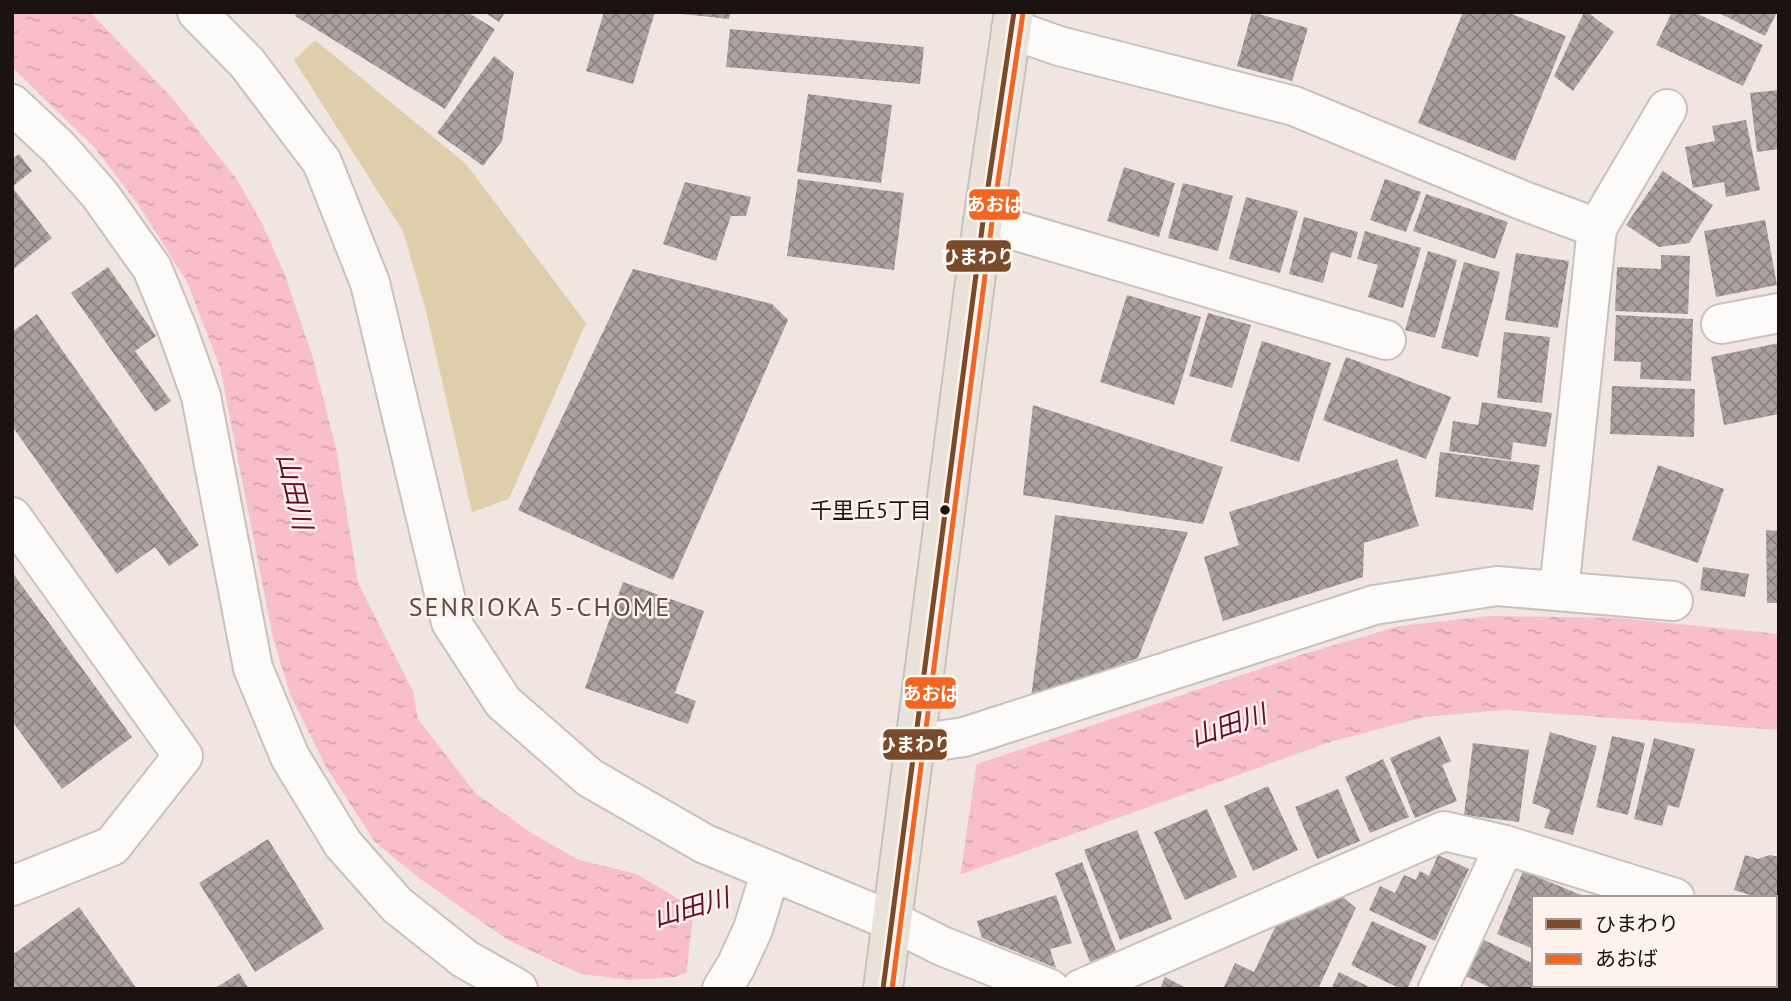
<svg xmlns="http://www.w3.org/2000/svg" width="1791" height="1001" font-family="'PT Sans','Noto Sans JP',sans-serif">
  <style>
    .green { fill: #deceab }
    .water { fill: url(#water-ripples) }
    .pier { fill: #f0e5e0 }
    .building { fill: url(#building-cross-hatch) }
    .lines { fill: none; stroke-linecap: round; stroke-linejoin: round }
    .minor-casing { stroke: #c9c1bd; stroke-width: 42 }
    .major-casing { stroke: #c7c2c0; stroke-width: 42 }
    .minor { stroke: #fdfbfa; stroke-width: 38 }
    .major { stroke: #eae2d8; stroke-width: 38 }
    .bus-1-casing { stroke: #fef2ed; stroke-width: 10 }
    .bus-2-casing { stroke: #fef2ed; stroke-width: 10 }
    .bus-1 { stroke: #7a4b2a; stroke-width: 5 }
    .bus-2 { stroke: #f26522; stroke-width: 5 }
    .bus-dot { fill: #1a1310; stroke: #fef2ed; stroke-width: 2.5 }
    .labels { text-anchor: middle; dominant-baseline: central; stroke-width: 5; stroke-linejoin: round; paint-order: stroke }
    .bus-label { font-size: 22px; fill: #1a1310; stroke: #fef2ed; text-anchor: end }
    .water-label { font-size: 26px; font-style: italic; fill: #660c31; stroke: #fef2ed }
    .neighbourhood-label { font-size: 26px; letter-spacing: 2px; fill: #5d4d46; stroke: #fef2ed }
    .line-badge { stroke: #fef2ed; stroke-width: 2.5 }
    .badge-label { font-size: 19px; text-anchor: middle; font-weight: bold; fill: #fff }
  </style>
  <defs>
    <pattern id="water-ripples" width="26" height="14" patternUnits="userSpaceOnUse" patternTransform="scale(1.75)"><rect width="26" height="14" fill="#f8bfcb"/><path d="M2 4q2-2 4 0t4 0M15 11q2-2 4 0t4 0" fill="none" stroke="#d4a3ad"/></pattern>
    <pattern id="building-cross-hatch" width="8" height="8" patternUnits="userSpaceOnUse" patternTransform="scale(1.75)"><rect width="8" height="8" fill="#aba2a0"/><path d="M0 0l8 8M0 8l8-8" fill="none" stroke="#8a8381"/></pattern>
  </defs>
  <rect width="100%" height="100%" fill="#f0e5e0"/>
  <!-- green -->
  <path class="green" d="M 315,40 L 466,164 L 586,323 L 509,499 L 472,512 L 426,311 L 403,231 L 294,60 Z"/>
  <!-- water -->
  <path class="water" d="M 12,12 L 90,12 L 174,100 L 236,178 L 262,223 L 285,275 L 313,358 L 337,453 L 358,583 L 413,692 L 418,719 L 476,794 L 533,834 L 579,860 L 645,876 L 1304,654 L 1399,626 L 1491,616 L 1617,618 L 1779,634 L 1779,730 L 1504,710 L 1424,717 L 1330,742 L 674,977 L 630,980 L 581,974 L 508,940 L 419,878 L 375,842 L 326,767 L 290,694 L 273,638 L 220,367 L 187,282 L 140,207 L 95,148 L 12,67 Z"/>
  <!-- pier -->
  <path class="pier" d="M 977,761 L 960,878 L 686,976 L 694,908 L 633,872 L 636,871 L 645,873 Z"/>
  <!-- building -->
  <path class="building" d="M 298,12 L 467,12 L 495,29 L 445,109 L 295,16 Z
    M 484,12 L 505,12 L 499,22 Z
    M 604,12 L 655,12 L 633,84 L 586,71 Z
    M 683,12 L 730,12 L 729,19 L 683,14 Z
    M 1252,12 L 1308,28 L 1292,81 L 1237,66 Z
    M 1463,12 L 1507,12 L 1566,36 L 1515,161 L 1418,123 Z
    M 1584,12 L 1587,12 L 1614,32 L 1573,91 L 1554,76 Z
    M 1672,12 L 1694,12 L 1763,45 L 1743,86 L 1656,45 Z
    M 1717,12 L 1777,12 L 1765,36 Z
    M 730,29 L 924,47 L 920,84 L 726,67 Z
    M 494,56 L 514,72 L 502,141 L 483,166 L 437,133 Z
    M 1779,90 L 1779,149 L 1757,152 L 1750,93 Z
    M 808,94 L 892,105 L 881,183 L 797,172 Z
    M 1746,120 L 1760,190 L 1726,197 L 1724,182 L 1693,188 L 1685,147 L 1715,141 L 1712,126 Z
    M 19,154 L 32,171 L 12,187 L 12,159 Z
    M 1124,167 L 1175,183 L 1159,237 L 1107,221 Z
    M 1663,171 L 1713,205 L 1689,243 L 1659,247 L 1626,225 Z
    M 798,179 L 904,193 L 894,270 L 787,256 Z
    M 1385,179 L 1421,192 L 1406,232 L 1370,220 Z
    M 685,182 L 751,197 L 746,216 L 731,216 L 716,261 L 663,244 Z
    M 1183,183 L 1233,196 L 1218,251 L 1168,238 Z
    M 12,187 L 52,238 L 12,270 Z
    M 1426,194 L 1508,222 L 1495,259 L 1413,231 Z
    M 1246,197 L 1298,211 L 1280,273 L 1229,259 Z
    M 1304,217 L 1358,232 L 1351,258 L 1331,252 L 1323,283 L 1289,274 Z
    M 1765,220 L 1777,285 L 1716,297 L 1704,231 Z
    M 1365,231 L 1421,248 L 1403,308 L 1368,297 L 1378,265 L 1357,259 Z
    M 1428,251 L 1457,260 L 1435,338 L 1405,330 Z
    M 1516,253 L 1569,261 L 1558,328 L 1505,320 Z
    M 1661,255 L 1690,256 L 1688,314 L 1615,311 L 1617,267 L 1661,269 Z
    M 1464,262 L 1500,272 L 1478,357 L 1441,348 Z
    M 108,267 L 156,336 L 135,351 L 171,401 L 155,412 L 71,293 Z
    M 633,269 L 772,304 L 788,320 L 673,580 L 518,510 Z
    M 1127,295 L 1201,317 L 1174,405 L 1100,382 Z
    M 1208,313 L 1251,325 L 1232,388 L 1189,376 Z
    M 37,314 L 199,545 L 169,566 L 155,547 L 117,574 L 12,426 L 12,332 Z
    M 1616,315 L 1693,319 L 1691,381 L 1640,379 L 1641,362 L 1614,361 Z
    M 1504,332 L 1550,337 L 1542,403 L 1497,398 Z
    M 1262,341 L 1331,363 L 1299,462 L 1230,441 Z
    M 1779,343 L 1779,414 L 1724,425 L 1711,357 Z
    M 1346,357 L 1451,397 L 1426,459 L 1323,420 Z
    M 1612,386 L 1695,389 L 1694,437 L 1610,434 Z
    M 1482,402 L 1552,413 L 1546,447 L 1513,442 L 1511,460 L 1449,451 L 1453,421 L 1478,425 Z
    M 1033,405 L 1223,467 L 1203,524 L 1023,495 Z
    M 1440,452 L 1540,465 L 1533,510 L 1435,497 Z
    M 1397,459 L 1419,526 L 1364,543 L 1363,577 L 1223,621 L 1204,557 L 1239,545 L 1229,512 Z
    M 1658,465 L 1724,489 L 1698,563 L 1632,540 Z
    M 1055,515 L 1188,532 L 1138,658 L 1031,697 Z
    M 1766,530 L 1779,531 L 1779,603 L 1767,603 Z
    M 1703,567 L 1749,574 L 1745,597 L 1700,590 Z
    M 12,572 L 132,737 L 62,789 L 12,721 Z
    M 623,582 L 704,611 L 675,693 L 696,701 L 688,724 L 585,688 Z
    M 1550,732 L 1597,746 L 1573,835 L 1544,828 L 1550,810 L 1532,803 Z
    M 1440,736 L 1451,761 L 1442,765 L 1457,801 L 1415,818 L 1390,758 Z
    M 1612,736 L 1645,743 L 1628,815 L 1596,807 Z
    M 1654,738 L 1695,749 L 1679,808 L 1668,805 L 1662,826 L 1634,819 Z
    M 1473,743 L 1529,750 L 1519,822 L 1464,815 Z
    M 1383,759 L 1409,817 L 1370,833 L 1345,777 Z
    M 1268,786 L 1298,850 L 1253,871 L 1224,806 Z
    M 1338,789 L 1360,841 L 1317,859 L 1295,807 Z
    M 1207,809 L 1237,877 L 1185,900 L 1154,832 Z
    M 1137,830 L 1172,919 L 1120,940 L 1084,850 Z
    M 268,839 L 324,929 L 255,972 L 199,883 Z
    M 1438,855 L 1469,869 L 1435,941 L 1369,910 L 1380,886 L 1395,893 L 1404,875 L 1416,880 L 1420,871 L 1429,876 Z
    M 1745,855 L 1758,859 L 1770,855 L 1779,857 L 1779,904 L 1775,903 L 1775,898 L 1760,898 L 1734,890 Z
    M 1082,862 L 1116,951 L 1090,962 L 1055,873 Z
    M 1523,871 L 1581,895 L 1580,898 L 1534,898 L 1534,949 L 1497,934 Z
    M 1056,895 L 1072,943 L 1050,949 L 1056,968 L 982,938 L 977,921 Z
    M 1343,897 L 1356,908 L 1318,989 L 1223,989 L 1235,963 L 1254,972 L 1278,921 Z
    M 79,907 L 137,989 L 12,989 L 12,986 L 15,985 L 12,980 L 12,955 Z
    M 1775,914 L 1779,915 L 1779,941 L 1775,948 Z
    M 1372,921 L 1427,946 L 1407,989 L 1401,989 L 1351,965 Z
    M 1484,940 L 1534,964 L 1534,985 L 1541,985 L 1539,989 L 1493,989 L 1466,976 Z
    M 1339,972 L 1373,989 L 1331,989 Z
    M 239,973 L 249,989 L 214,989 Z
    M 1165,977 L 1188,989 L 1160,989 Z
    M 1560,985 L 1579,985 L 1586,989 L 1559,989 Z
    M 1689,985 L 1757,985 L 1755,989 L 1687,989 Z"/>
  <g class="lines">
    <!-- minor casing -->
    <g class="minor-casing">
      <path id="minor" d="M 197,12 L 247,63 L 322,162 L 370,283 L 451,622 L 503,702 L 590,778 L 705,844 L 892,921 L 942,946 L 1050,989
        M 1011,29 L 1059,46 L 1294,106 L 1524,201 L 1597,228
        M 12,104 L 59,148 L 100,195 L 152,268 L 178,331 L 201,396 L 253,668 L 290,757 L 343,844 L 397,905 L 465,959 L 518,989
        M 983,221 L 1386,340
        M 1721,324 L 1779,313
        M 12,517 L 183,756 L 112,846 L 12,886
        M 1559,591 L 1597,228 L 1667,109
        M 916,744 L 964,737 L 1374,605 L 1497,586 L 1673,601
        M 722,989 L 736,966 L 753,929 L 771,871
        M 1081,989 L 1444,831 L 1505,845 L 1675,898
        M 1438,989 L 1505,845
        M 1672,989 L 1673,985"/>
    </g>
    <!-- major casing -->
    <g class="major-casing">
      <path id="major" d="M 883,989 L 983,221 L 1014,12"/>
    </g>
    <!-- minor -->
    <use href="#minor" class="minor"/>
    <!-- major -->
    <use href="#major" class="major"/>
    <!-- bus-1 casing -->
    <g class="bus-1-casing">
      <path id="bus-1" d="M 883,989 L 983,221 L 1014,12"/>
    </g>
    <!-- bus-2 casing -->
    <g class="bus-2-casing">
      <path id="bus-2" d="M 892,989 L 992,222 L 1023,13"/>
    </g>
    <!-- bus-1 -->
    <use href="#bus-1" class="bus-1"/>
    <!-- bus-2 -->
    <use href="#bus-2" class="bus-2"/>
  </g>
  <!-- markers -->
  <circle class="bus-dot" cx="945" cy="510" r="6"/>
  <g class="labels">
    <!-- bus labels -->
    <g class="bus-label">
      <text x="932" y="510">千里丘5丁目</text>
    </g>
    <!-- water labels -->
    <g class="water-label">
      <text transform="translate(295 491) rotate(77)">山田川</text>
      <text transform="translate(1228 725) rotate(-19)">山田川</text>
      <text transform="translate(691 907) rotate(-16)">山田川</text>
    </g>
    <!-- neighbourhood labels -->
    <g class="neighbourhood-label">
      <text x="540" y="606">SENRIOKA 5-CHOME</text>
    </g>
  </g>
  <g class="line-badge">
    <rect x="968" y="188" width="53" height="33" rx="7" fill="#f26522"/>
    <rect x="945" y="239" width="67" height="34" rx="7" fill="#7a4b2a"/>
    <rect x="904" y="676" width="53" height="34" rx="7" fill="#f26522"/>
    <rect x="882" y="728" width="66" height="33" rx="7" fill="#7a4b2a"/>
  </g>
  <g class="badge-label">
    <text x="995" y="211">あおば</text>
    <text x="978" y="263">ひまわり</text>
    <text x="931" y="700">あおば</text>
    <text x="915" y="751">ひまわり</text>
  </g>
  <!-- border -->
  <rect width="1791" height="1001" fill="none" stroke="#1a1310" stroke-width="28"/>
  <!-- legend -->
  <rect x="1532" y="896" width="245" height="91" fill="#fef2ed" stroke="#a39995" stroke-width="2"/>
  <rect x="1546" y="919" width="35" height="10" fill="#7a4b2a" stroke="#a39995" stroke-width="2"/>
  <text x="1595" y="931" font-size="21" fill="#1a1310">ひまわり</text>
  <rect x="1546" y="954" width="35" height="10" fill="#f26522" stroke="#a39995" stroke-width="2"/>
  <text x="1595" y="966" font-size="21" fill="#1a1310">あおば</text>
</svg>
